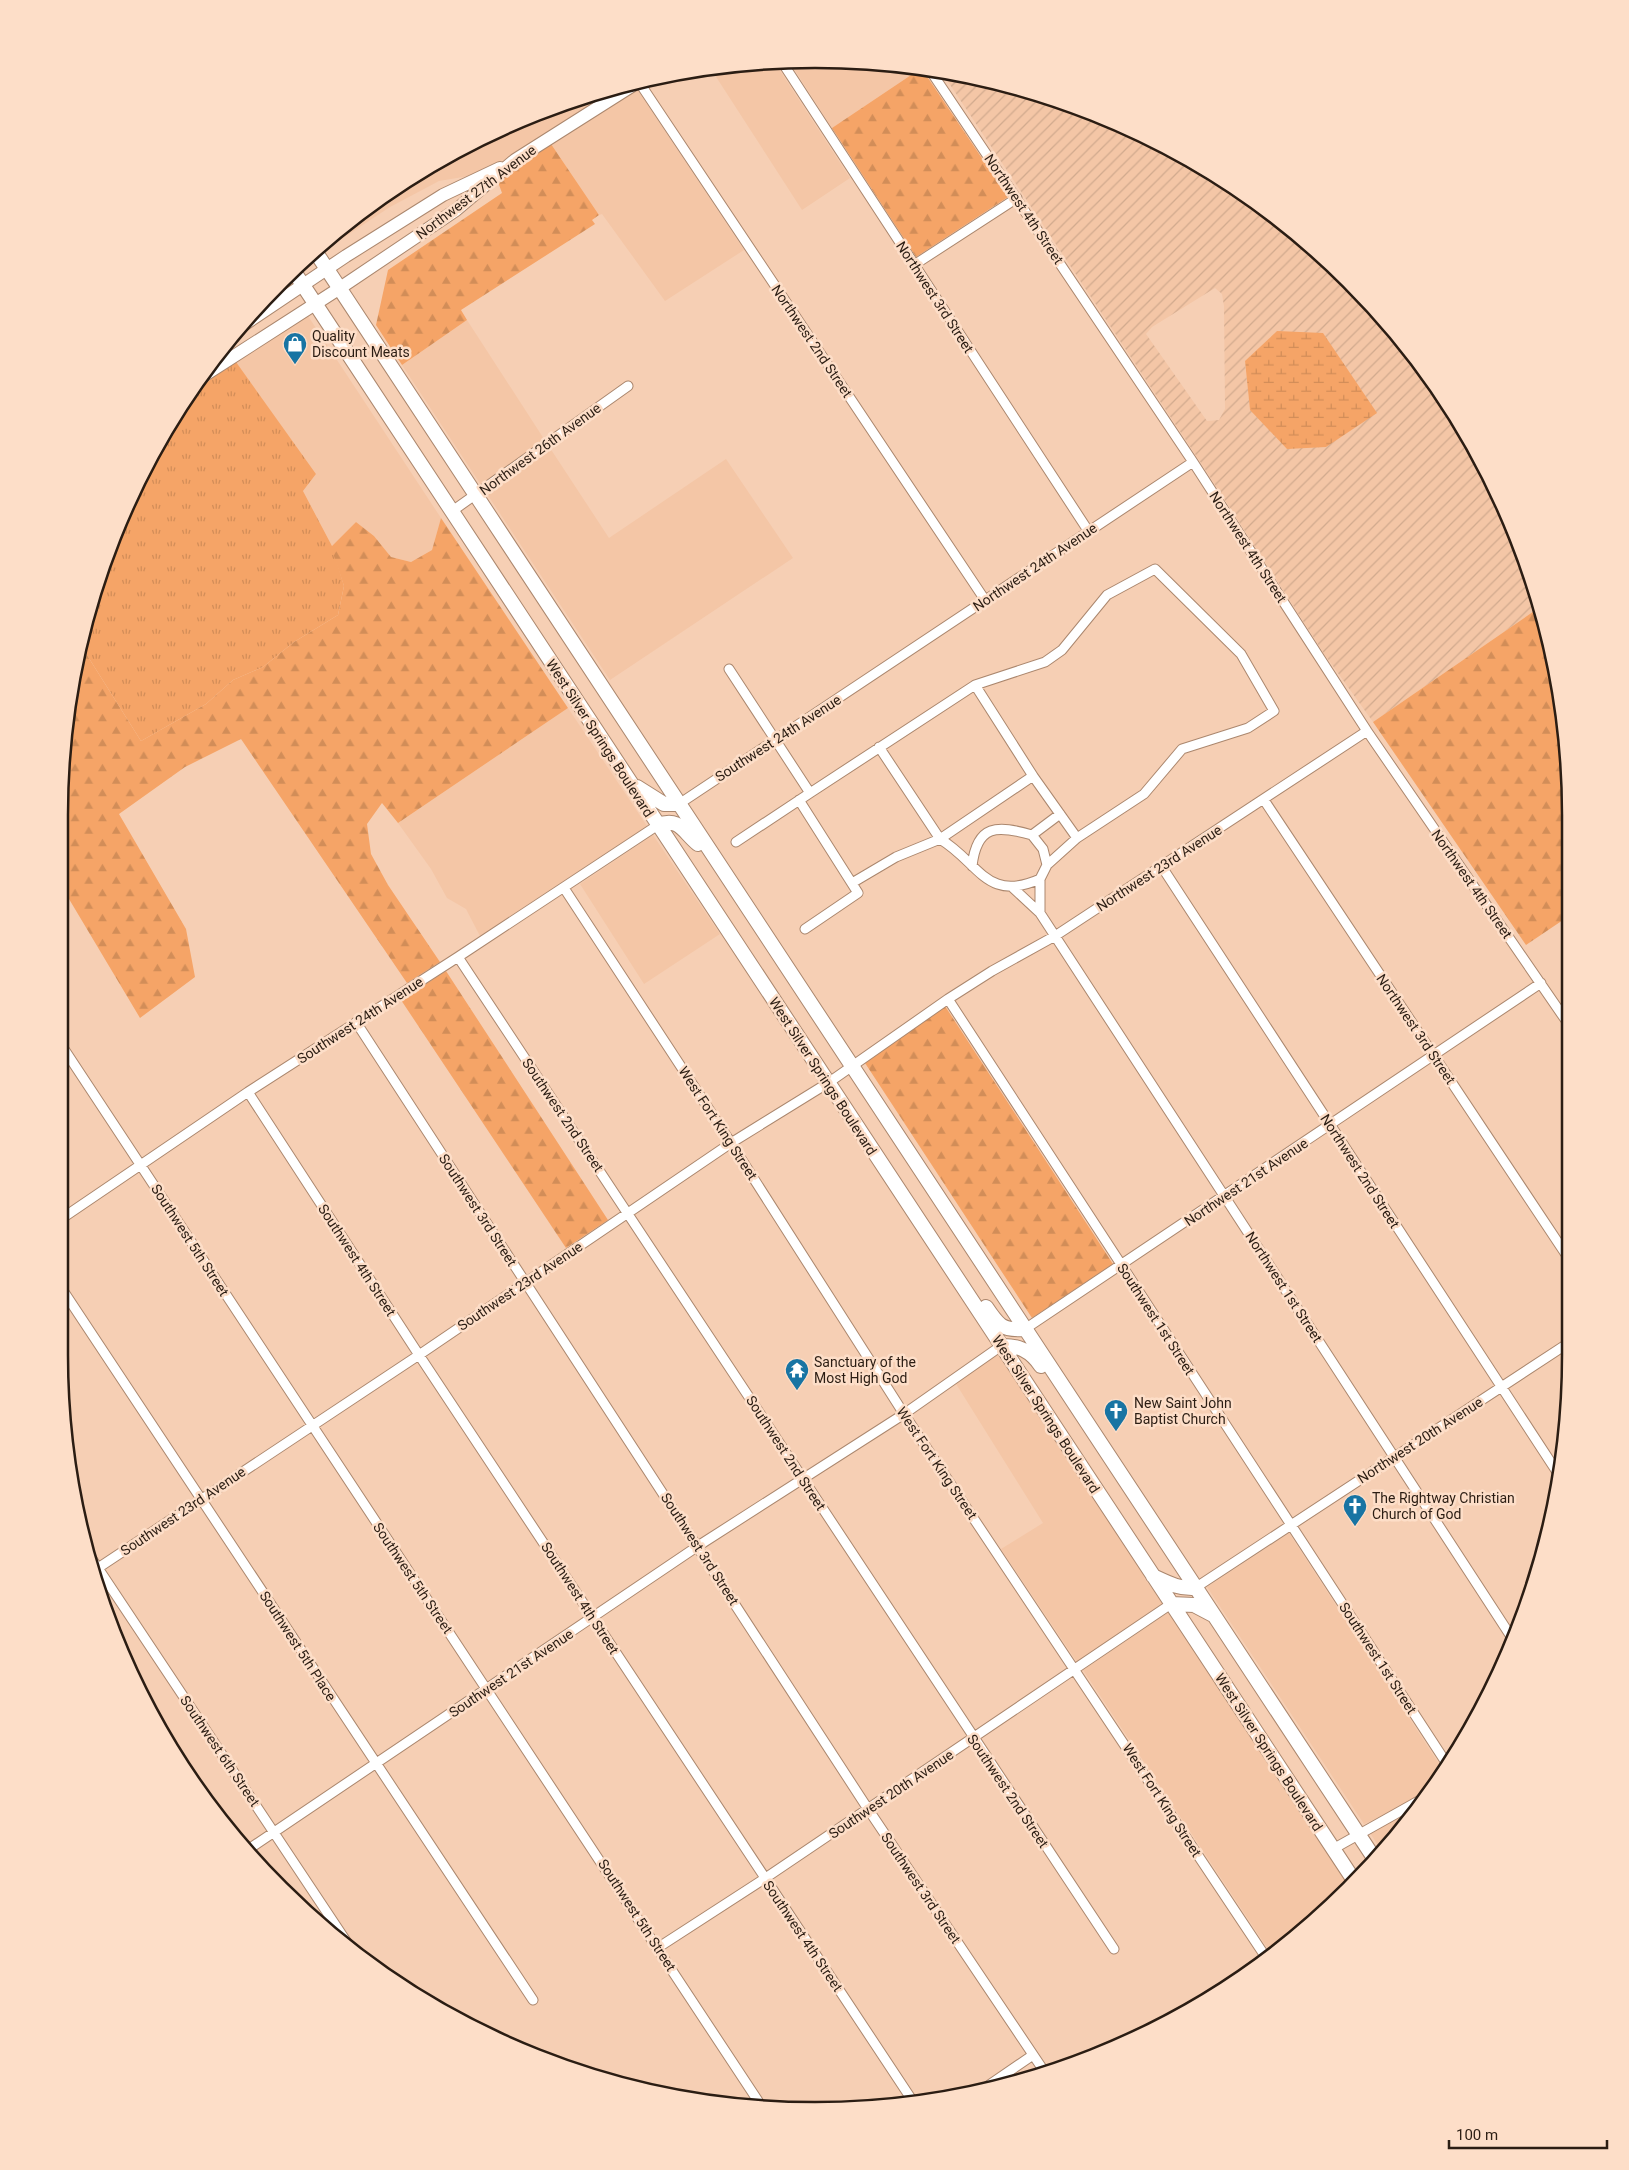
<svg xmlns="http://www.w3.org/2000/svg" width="1629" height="2170" font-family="Roboto,sans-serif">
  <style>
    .built { fill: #f4c6a6 }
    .industrial { fill: url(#industrial-furrows); fill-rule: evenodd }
    .grass { fill: url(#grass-tufts) }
    .forest { fill: url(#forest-firs) }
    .wetland { fill: url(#wetland-marsh) }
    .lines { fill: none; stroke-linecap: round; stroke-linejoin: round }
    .minor-casing { stroke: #ab876e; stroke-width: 11 }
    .secondary-casing { stroke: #ab876e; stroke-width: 14 }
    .primary-casing { stroke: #ab876e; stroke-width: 16 }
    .minor { stroke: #fff; stroke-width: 9 }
    .secondary { stroke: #fff; stroke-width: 12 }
    .primary { stroke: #fff; stroke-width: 14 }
    .labels { text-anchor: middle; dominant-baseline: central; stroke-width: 5; stroke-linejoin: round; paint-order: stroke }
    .street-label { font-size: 14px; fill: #2b1d13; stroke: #fddec8 }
    .poi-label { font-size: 14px; fill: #2b1d13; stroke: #fddec8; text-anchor: start }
    .rim { fill: none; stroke: #2b1d13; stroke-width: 2.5 }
  </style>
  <defs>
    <pattern id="industrial-furrows" width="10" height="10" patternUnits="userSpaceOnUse" patternTransform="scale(1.25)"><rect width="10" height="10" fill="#f4c6a6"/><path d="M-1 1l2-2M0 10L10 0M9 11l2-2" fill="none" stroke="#d1aa8e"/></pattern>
    <pattern id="grass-tufts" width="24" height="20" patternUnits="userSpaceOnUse" patternTransform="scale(1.25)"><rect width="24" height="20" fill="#f5a467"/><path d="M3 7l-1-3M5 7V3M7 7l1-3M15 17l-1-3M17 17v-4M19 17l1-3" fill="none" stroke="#d28d58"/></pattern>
    <pattern id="forest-firs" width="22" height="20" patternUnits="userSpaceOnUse" patternTransform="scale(1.25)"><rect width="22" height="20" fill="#f5a467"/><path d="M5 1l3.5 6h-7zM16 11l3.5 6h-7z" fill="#d28d58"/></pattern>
    <pattern id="wetland-marsh" width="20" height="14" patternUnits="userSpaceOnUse" patternTransform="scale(1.25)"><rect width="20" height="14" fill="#f5a467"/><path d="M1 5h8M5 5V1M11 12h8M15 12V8" fill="none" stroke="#d28d58"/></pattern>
  </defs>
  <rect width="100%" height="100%" fill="#f6cfb4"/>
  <!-- built -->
  <path class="built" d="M 814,59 L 920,69 L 832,128 L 789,61 Z
    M 775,63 L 850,178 L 802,210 L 711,69 Z
    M 619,88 L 513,156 L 469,176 L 439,181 L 390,207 L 340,240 L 328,240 L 394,186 L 525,116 Z
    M 637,89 L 744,250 L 665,301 L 602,214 L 599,215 L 551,144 Z
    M 283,278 L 289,288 L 250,314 L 280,280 Z
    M 308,316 L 441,518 L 432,550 L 411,562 L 391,557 L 374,536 L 356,522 L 332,546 L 303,491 L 316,474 L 236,363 L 190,394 L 195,387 Z
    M 467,320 L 544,439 L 481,485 L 402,365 Z
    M 550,448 L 609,538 L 726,459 L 793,558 L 610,680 L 487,494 Z
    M 568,708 L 647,826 L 480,936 L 466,909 L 447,898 L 431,869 L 398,823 Z
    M 653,835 L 720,934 L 644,984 L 580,884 Z
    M 998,1353 L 1145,1576 L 1144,1578 L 1163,1603 L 1077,1662 L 1001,1549 L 1043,1523 L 953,1379 Z
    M 1289,1533 L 1443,1770 L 1430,1788 L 1390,1812 L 1364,1824 L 1207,1587 Z
    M 1169,1612 L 1350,1886 L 1313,1924 L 1272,1955 L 1083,1670 Z
    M 1413,1811 L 1383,1853 L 1370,1833 Z"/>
  <!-- industrial -->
  <path class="industrial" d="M 941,71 L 962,73 L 1103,116 L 1234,186 L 1349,280 L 1443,394 L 1513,526 L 1540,607 L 1373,722 L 1325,655 L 1201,463 ZM 1215,288 L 1222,294 L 1224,306 L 1225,409 L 1219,420 L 1207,421 L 1146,334 L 1152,327 ZM 1277,331 L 1250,410 L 1245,362 Z"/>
  <!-- grass -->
  <path class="grass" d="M 236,362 L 316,474 L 303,491 L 332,546 L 344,586 L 338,615 L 294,642 L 263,667 L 233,680 L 206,704 L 141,741 L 80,644 L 85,619 L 137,480 L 190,394 Z"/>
  <!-- forest -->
  <path class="forest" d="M 920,69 L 922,69 L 1008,197 L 916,257 L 832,128 Z
    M 551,144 L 599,215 L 592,220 L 595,224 L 461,310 L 467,320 L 402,365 L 376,325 L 388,270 L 502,193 L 498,182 L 518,165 Z
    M 441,518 L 568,708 L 398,823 L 382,803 L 367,824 L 371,854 L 388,885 L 440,962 L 407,983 L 241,739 L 185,767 L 119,814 L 186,929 L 195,977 L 140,1018 L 69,899 L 61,902 L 60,765 L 80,644 L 141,741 L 206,704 L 233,680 L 263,667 L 294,642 L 338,615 L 344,586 L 331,547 L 356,522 L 374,536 L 391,557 L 411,562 L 432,550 Z
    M 1540,607 L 1545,619 L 1564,716 L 1566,918 L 1526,945 L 1373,722 Z
    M 446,971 L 608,1220 L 566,1248 L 401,1000 Z
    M 945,1006 L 1113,1264 L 1032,1318 L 865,1063 Z"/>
  <!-- wetland -->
  <path class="wetland" d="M 1277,331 L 1323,333 L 1377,413 L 1326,447 L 1287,449 L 1250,410 L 1245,361 Z"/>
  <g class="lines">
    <!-- minor casing -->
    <g class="minor-casing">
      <path id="minor" d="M 782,62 L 1089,532
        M 930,70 L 1193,462 L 1367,731 L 1567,1022
        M 639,82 L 985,600
        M 914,265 L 1017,198
        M 451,512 L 628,386
        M 729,669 L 810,793 L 736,842
        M 879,747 L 940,839 L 1033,776 L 975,685
        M 1033,776 L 1077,838
        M 810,793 L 975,685 L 1045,662 L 1062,650 L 1107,595 L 1155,569 L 1241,654 L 1274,711 L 1248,728 L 1182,749 L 1144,794 L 1077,838 L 1047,865 L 1040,879 L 1040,913
        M 799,800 L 858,893 L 805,929
        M 1264,800 L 1569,1259
        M 679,804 L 1193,462
        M 1032,835 L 1043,849 L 1047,865
        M 972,866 C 977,824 997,825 1032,835 L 1060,814
        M 1162,867 L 1559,1475
        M 852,883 L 896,857 L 940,839 C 979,862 986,903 1040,879
        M 1012,887 L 1040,913 L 1512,1638
        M 564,888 L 731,1143 L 904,1414 L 1267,1959
        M 458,957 L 1114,1949
        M 948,999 L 1447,1764
        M 356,1022 L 868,1809 L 1046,2074
        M 62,1046 L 764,2110
        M 248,1092 L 419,1355 L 914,2103
        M 64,1217 L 248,1092 L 458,957 L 658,825
        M 64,1292 L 533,2000
        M 1025,1329 L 1541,983
        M 84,1547 L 356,1956
        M 92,1572 L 419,1355 L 731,1143 L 828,1083 L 948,999 L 992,971 L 1055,936 L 1367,731
        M 1195,1588 L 1570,1342
        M 1333,1849 L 1422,1799
        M 246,1851 L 698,1546 L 904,1414 L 1001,1346
        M 659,1947 L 764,1879 L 1171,1604
        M 979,2092 L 1033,2055"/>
    </g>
    <!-- secondary casing -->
    <g class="secondary-casing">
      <path id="secondary" d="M 236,330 L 346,256 L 443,195 L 500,168
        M 200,378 L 340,288 L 456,210 L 515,160 L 638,82"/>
    </g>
    <!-- primary casing -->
    <g class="primary-casing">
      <path id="primary" d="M 315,251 L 1376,1861
        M 293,270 L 1355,1882
        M 637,787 L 664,804 L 679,804
        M 658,825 C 680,817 683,832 698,844
        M 986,1307 C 998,1325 1002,1331 1025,1329
        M 1001,1346 C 1019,1345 1031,1351 1041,1366
        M 1153,1576 C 1168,1583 1179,1589 1195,1588
        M 1171,1604 L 1194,1605 L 1213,1615"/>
    </g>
    <!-- minor -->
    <use href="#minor" class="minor"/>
    <!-- secondary -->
    <use href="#secondary" class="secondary"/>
    <!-- primary -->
    <use href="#primary" class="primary"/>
  </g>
  <!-- icons -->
  <defs>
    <g id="shop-pin" transform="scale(1.25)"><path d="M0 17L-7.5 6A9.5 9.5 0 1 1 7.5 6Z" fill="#1874a3" stroke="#fddec8"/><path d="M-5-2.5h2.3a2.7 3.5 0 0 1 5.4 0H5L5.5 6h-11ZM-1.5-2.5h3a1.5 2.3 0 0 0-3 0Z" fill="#fff"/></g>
    <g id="temple-pin" transform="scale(1.25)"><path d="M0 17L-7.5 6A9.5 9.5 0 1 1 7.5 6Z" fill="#1874a3" stroke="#fddec8"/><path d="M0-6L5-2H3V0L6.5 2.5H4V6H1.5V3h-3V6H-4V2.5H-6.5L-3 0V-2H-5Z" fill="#fff"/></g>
    <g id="church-pin" transform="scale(1.25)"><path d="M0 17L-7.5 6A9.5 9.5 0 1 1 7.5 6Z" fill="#1874a3" stroke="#fddec8"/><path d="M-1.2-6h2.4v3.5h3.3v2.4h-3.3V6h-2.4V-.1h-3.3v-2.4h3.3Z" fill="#fff"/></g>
  </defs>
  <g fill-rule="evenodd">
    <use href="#shop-pin" x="295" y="344"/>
    <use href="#temple-pin" x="797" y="1370"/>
    <use href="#church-pin" x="1116" y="1411"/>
    <use href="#church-pin" x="1355" y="1506"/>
  </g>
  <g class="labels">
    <!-- street labels -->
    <g class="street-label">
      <text transform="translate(476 192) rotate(-37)">Northwest 27th Avenue</text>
      <text transform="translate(1024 209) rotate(56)">Northwest 4th Street</text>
      <text transform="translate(935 297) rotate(57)">Northwest 3rd Street</text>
      <text transform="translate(812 341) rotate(56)">Northwest 2nd Street</text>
      <text transform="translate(540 449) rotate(-36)">Northwest 26th Avenue</text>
      <text transform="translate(1248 547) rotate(57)">Northwest 4th Street</text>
      <text transform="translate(1035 567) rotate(-34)">Northwest 24th Avenue</text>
      <text transform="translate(600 738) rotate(57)">West Silver Springs Boulevard</text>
      <text transform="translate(778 738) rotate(-33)">Southwest 24th Avenue</text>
      <text transform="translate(1159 868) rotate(-33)">Northwest 23rd Avenue</text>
      <text transform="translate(1472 884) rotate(55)">Northwest 4th Street</text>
      <text transform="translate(360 1020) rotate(-33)">Southwest 24th Avenue</text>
      <text transform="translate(1416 1029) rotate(56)">Northwest 3rd Street</text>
      <text transform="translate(823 1076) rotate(57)">West Silver Springs Boulevard</text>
      <text transform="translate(563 1115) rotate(56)">Southwest 2nd Street</text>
      <text transform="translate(718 1123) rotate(57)">West Fort King Street</text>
      <text transform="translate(1360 1171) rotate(57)">Northwest 2nd Street</text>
      <text transform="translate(1246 1182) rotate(-34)">Northwest 21st Avenue</text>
      <text transform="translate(478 1210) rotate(57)">Southwest 3rd Street</text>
      <text transform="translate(190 1240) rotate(57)">Southwest 5th Street</text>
      <text transform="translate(357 1260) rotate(57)">Southwest 4th Street</text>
      <text transform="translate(520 1286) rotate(-34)">Southwest 23rd Avenue</text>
      <text transform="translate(1284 1287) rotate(57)">Northwest 1st Street</text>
      <text transform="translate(1156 1319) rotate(57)">Southwest 1st Street</text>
      <text transform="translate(1046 1414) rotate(57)">West Silver Springs Boulevard</text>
      <text transform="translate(1420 1440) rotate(-33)">Northwest 20th Avenue</text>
      <text transform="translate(786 1453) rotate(57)">Southwest 2nd Street</text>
      <text transform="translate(937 1463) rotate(56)">West Fort King Street</text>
      <text transform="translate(183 1511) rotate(-34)">Southwest 23rd Avenue</text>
      <text transform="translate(700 1549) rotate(57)">Southwest 3rd Street</text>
      <text transform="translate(413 1578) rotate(56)">Southwest 5th Street</text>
      <text transform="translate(580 1598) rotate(57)">Southwest 4th Street</text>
      <text transform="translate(298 1646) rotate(57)">Southwest 5th Place</text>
      <text transform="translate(1378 1658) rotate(57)">Southwest 1st Street</text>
      <text transform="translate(511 1673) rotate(-34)">Southwest 21st Avenue</text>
      <text transform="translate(220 1751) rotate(56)">Southwest 6th Street</text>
      <text transform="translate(1269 1752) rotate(57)">West Silver Springs Boulevard</text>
      <text transform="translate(1008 1791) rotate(56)">Southwest 2nd Street</text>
      <text transform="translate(891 1794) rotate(-34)">Southwest 20th Avenue</text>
      <text transform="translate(1162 1800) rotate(57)">West Fort King Street</text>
      <text transform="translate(921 1888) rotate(56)">Southwest 3rd Street</text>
      <text transform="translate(637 1915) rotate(57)">Southwest 5th Street</text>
      <text transform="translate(803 1936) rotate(56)">Southwest 4th Street</text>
    </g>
    <!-- poi labels -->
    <g class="poi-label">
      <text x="312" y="336">Quality<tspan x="312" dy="16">Discount Meats</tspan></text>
      <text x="814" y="1362">Sanctuary of the<tspan x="814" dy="16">Most High God</tspan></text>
      <text x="1134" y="1403">New Saint John<tspan x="1134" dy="16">Baptist Church</tspan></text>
      <text x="1372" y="1498">The Rightway Christian<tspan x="1372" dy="16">Church of God</tspan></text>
    </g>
  </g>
  <!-- crop -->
  <path d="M0 0H1629V2170H0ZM815 68H815A747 747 0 0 1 1562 815V1355A747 747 0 0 1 815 2102H815A747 747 0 0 1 68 1355V815A747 747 0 0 1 815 68Z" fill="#fddec8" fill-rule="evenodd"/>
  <path class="rim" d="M815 68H815A747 747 0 0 1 1562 815V1355A747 747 0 0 1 815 2102H815A747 747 0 0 1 68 1355V815A747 747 0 0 1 815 68Z"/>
  <!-- scale -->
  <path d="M1449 2140v8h158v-8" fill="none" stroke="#2b1d13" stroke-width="2.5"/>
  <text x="1456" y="2140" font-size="15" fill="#2b1d13" stroke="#fddec8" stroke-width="4" paint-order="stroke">100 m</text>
</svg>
